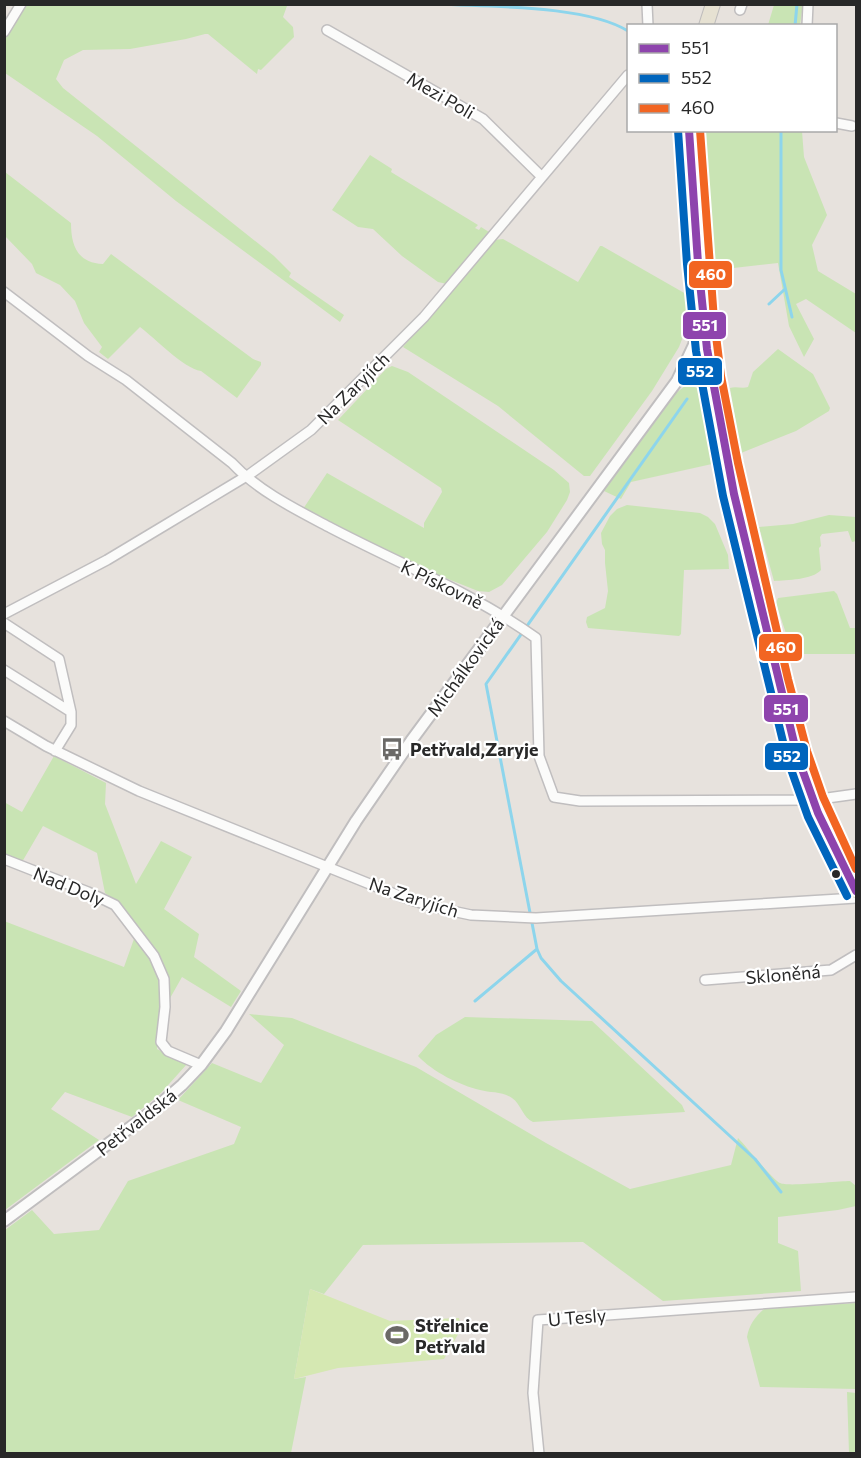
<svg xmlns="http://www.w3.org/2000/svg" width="861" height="1458" font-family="Commissioner,sans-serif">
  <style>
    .green { fill: #c9e4b4 }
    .pitch { fill: #d5e8b2 }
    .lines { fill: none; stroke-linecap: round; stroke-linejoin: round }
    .stream { stroke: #8dd5ec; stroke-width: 3 }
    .minor-casing { stroke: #c0bebf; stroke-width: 12 }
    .tertiary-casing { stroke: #c0bebf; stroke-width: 14 }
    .primary-casing { stroke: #bfbdbc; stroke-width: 16 }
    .minor { stroke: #fbfbfa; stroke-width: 9 }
    .tertiary { stroke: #fbfbfa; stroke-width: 10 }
    .primary { stroke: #e6e1d2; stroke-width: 14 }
    .bus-1-casing { stroke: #fff; stroke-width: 12 }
    .bus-2-casing { stroke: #fff; stroke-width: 12 }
    .bus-3-casing { stroke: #fff; stroke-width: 12 }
    .bus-1 { stroke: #8e44ad; stroke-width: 8 }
    .bus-2 { stroke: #0065bd; stroke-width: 8 }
    .bus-3 { stroke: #f26522; stroke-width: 8 }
    .bus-dot { fill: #282828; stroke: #fff; stroke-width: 2 }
    .labels { text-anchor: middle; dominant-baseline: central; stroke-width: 4.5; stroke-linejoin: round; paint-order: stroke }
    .street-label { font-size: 18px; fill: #282828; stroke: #fff }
    .poi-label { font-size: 18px; font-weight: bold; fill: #282828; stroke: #fff; text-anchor: start }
    .line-badge { stroke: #fff; stroke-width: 2 }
    .badge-label { font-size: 16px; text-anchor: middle; font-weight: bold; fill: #fff }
  </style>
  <rect width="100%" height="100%" fill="#e7e2dd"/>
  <!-- green -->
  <path class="green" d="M 25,5 L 298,5 L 287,6 L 283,17 L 293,27 L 294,37 L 261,70 L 258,69 L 257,74 L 208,34 L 205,34 L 186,39 L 130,49 L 83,50 L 64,60 L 56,79 L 63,88 L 274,256 L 291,273 L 289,277 L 344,315 L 340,322 L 176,201 L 97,136 L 5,73 L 4,38 Z
    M 774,5 L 803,5 L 800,25 L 768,25 Z
    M 709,131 L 802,131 L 804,157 L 827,215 L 812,245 L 818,271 L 856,294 L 856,333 L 806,299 L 796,304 L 814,339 L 804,357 L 789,326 L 778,263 L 716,270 L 703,132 Z
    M 370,155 L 392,169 L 391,172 L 478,225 L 475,228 L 479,230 L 481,227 L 489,232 L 489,235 L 447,284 L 438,282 L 402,256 L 373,229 L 358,227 L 332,210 Z
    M 5,172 L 71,223 C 71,245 77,263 103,264 L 111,254 L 253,359 L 261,362 L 261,365 L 237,398 L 201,371 C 183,368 155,338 140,327 L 108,359 L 99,352 L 102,347 L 84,323 L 75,301 L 60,285 L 36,273 L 32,264 L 5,236 Z
    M 503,239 L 578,282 L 600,246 L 602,246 L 686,294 L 686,329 L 679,347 L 652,391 L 590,476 L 584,476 L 498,406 L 403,347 L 494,240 Z
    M 778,349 L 813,374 L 830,408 L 829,411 L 796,431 L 741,453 L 730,388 C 736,386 742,389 748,387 L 753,372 Z
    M 392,366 L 408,372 L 554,470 L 569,483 L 570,492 L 567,500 L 547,532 L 502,585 L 489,592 L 478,591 L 403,561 L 303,509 L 327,473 L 424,528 L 424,523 L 442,492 L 441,488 L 338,420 L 386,369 Z
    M 685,386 C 692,386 699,387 703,392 C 710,402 711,450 712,464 L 631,482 L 621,499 L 604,491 L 676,393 Z
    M 627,505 L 700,513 L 708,517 L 715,524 L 728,555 L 729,569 L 684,570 L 681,634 L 679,636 L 588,628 L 586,622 L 587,617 L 605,608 L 608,591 L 605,563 L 605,550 L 602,544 L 601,533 L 610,516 L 617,509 Z
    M 829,515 L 856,517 L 856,541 L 852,542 L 848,531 L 822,534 L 820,537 L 821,546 L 819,548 L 821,570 C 812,580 787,580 774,581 L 759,527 L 793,524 Z
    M 834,591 L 837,594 L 850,628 L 856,628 L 856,654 L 797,654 L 792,652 L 776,603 L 778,598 Z
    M 54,756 L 106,783 L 105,804 L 136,884 L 161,841 L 192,857 L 164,909 L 199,934 L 194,957 L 241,991 L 231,1007 L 182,977 L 169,1000 L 170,980 L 162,960 L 122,905 L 105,893 L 97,853 L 43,826 L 22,862 L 5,854 L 4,802 L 22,812 Z
    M 4,921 L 124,967 L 135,936 L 159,974 L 161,1001 L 157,1049 L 187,1064 L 161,1093 L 132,1117 L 65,1092 L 51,1109 L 99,1140 L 5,1210 Z
    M 249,1014 L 292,1018 L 416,1067 L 546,1143 L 630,1189 L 731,1165 L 738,1138 C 746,1146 772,1179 780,1183 C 787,1187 838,1181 850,1181 L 856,1186 L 856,1206 L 838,1210 L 778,1217 L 778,1243 L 798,1251 L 801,1291 L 663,1301 L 583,1242 L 363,1245 L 324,1294 L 310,1289 L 294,1379 L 306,1377 L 291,1453 L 5,1454 L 5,1230 L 32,1210 L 54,1234 L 99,1230 L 128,1181 L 234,1144 L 241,1127 L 178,1100 L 212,1063 L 261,1083 L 284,1045 Z
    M 465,1017 L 592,1021 L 682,1105 L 685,1112 L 533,1122 C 523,1118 521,1104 512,1098 C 502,1091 490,1093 480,1090 C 459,1085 433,1072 418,1056 L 436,1035 Z
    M 856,1303 L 856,1389 L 760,1387 L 747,1337 C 749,1325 755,1317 764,1309 Z
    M 847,1392 L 856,1393 L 856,1453 L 849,1453 Z"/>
  <!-- pitch -->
  <path class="pitch" d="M 310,1289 L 390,1321 L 459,1318 L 461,1329 L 444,1359 L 338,1368 L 294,1379 Z"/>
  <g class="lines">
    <!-- stream -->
    <path class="stream" d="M 439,4 C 490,7 586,5 628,31
      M 795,26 L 797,4
      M 781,130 L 781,270 L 792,317
      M 769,304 L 785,289
      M 687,399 L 486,684 L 537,949 L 541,958 L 561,981 L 755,1159 L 781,1192
      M 475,1001 L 537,949"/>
    <!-- minor casing -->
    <g class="minor-casing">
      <path id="minor" d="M 647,4 L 648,26
        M 740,10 L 742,4
        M 807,26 L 808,4
        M 327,30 L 483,119 L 542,177
        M 4,32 L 21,4
        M 836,123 L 852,126
        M 4,292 L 88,356 L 126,380 L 232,463 C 258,491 297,510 331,528 C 400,564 473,593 536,638 L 539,756 L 554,797 L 580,801 L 813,800 L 856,794
        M 4,614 L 107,560 L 167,524 L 250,474 L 311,430 L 424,317 L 628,75
        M 4,623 L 59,659 L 71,712 L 71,725 L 55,751
        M 4,670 L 71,712
        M 4,721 L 46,746 L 139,791 L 397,895 L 433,907 L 471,915 L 536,918 L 856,898
        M 4,859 L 88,892 L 115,905 L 154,956 L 164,979 L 165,1007 L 161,1042 L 168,1051 L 201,1065
        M 705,980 L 831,970 L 856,955
        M 539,1454 L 533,1393 L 538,1320 L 856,1297"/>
    </g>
    <!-- tertiary casing -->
    <g class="tertiary-casing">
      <path id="tertiary" d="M 677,381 L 688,377 L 711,376
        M 4,1221 L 151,1112 L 182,1085 L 201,1065 L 226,1031 L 356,821 L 411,741 L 677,381 L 694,345 L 701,316"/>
    </g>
    <!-- primary casing -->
    <g class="primary-casing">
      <path id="primary" d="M 706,26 L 713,4
        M 689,130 L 689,148 C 695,224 699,302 711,378 C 724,456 742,532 761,609 C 776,672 789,741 813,801 C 826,832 841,861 856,891"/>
    </g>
    <!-- minor -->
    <use href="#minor" class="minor"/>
    <!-- tertiary -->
    <use href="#tertiary" class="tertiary"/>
    <!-- primary -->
    <use href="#primary" class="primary"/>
    <!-- bus-1 casing -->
    <g class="bus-1-casing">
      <path id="bus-1" d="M 689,130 L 698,263 L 707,349 L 734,494 L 797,755 L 818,813 L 856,891"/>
    </g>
    <!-- bus-2 casing -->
    <g class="bus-2-casing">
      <path id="bus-2" d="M 678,130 L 687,264 L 696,351 L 723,496 L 787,758 L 808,817 L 847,896"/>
    </g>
    <!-- bus-3 casing -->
    <g class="bus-3-casing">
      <path id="bus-3" d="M 700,130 L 714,320 L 721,376 L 738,463 L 788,679 L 807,751 L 823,797 L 856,869"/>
    </g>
    <!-- bus-1 -->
    <use href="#bus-1" class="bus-1"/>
    <!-- bus-2 -->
    <use href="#bus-2" class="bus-2"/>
    <!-- bus-3 -->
    <use href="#bus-3" class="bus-3"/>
  </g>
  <!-- icons -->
  <defs>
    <g id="bus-bare" transform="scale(1.8)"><path d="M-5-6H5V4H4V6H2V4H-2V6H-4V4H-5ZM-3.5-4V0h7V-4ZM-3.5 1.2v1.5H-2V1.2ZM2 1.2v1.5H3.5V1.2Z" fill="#6b6967" stroke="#fff" stroke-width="2.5" paint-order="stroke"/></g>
    <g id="stadium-bare" transform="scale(1.8)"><path d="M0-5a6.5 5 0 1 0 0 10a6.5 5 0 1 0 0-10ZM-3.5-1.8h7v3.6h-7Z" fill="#6b6967" stroke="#fff" stroke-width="2.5" paint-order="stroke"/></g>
  </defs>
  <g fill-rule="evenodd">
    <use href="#bus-bare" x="392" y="749"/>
    <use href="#stadium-bare" x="397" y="1335"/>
  </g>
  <!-- markers -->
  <circle class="bus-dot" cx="836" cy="874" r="5"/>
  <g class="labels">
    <!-- street labels -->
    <g class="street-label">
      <text transform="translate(441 95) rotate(30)">Mezi Poli</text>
      <text transform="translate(353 388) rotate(-45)">Na Zaryjích</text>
      <text transform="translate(442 584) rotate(26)">K Pískovně</text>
      <text transform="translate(465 667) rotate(-54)">Michálkovická</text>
      <text transform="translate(69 886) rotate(22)">Nad Doly</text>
      <text transform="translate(414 897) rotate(18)">Na Zaryjích</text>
      <text transform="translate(783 974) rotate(-5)">Skloněná</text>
      <text transform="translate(136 1122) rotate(-38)">Petřvaldská</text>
      <text transform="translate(577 1317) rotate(-5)">U Tesly</text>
    </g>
    <!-- poi labels -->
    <g class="poi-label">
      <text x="410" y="749">Petřvald,Zaryje</text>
      <text x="415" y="1325">Střelnice<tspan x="415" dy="21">Petřvald</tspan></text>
    </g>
  </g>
  <g class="line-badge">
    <rect x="688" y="260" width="45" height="29" rx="6" fill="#f26522"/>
    <rect x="682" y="311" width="45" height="29" rx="6" fill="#8e44ad"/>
    <rect x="677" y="357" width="46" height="29" rx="6" fill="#0065bd"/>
    <rect x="758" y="633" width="45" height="29" rx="6" fill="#f26522"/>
    <rect x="763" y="694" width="46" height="29" rx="6" fill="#8e44ad"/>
    <rect x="764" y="742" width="45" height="29" rx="6" fill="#0065bd"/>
  </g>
  <g class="badge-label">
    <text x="711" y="280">460</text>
    <text x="705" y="331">551</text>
    <text x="700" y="377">552</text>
    <text x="781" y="653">460</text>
    <text x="786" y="715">551</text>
    <text x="787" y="762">552</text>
  </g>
  <!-- border -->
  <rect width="861" height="1458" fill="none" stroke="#282828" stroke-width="12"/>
  <!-- legend -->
  <rect x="627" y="24" width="210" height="108" fill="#ffffff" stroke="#a9a9a9" stroke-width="1.5"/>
  <rect x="639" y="44" width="30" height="9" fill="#8e44ad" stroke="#a9a9a9" stroke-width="1.5"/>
  <text x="681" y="54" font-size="18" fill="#282828">551</text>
  <rect x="639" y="74" width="30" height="9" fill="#0065bd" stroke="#a9a9a9" stroke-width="1.5"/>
  <text x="681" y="84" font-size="18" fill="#282828">552</text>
  <rect x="639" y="104" width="30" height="9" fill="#f26522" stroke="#a9a9a9" stroke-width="1.5"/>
  <text x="681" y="114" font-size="18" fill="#282828">460</text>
</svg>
